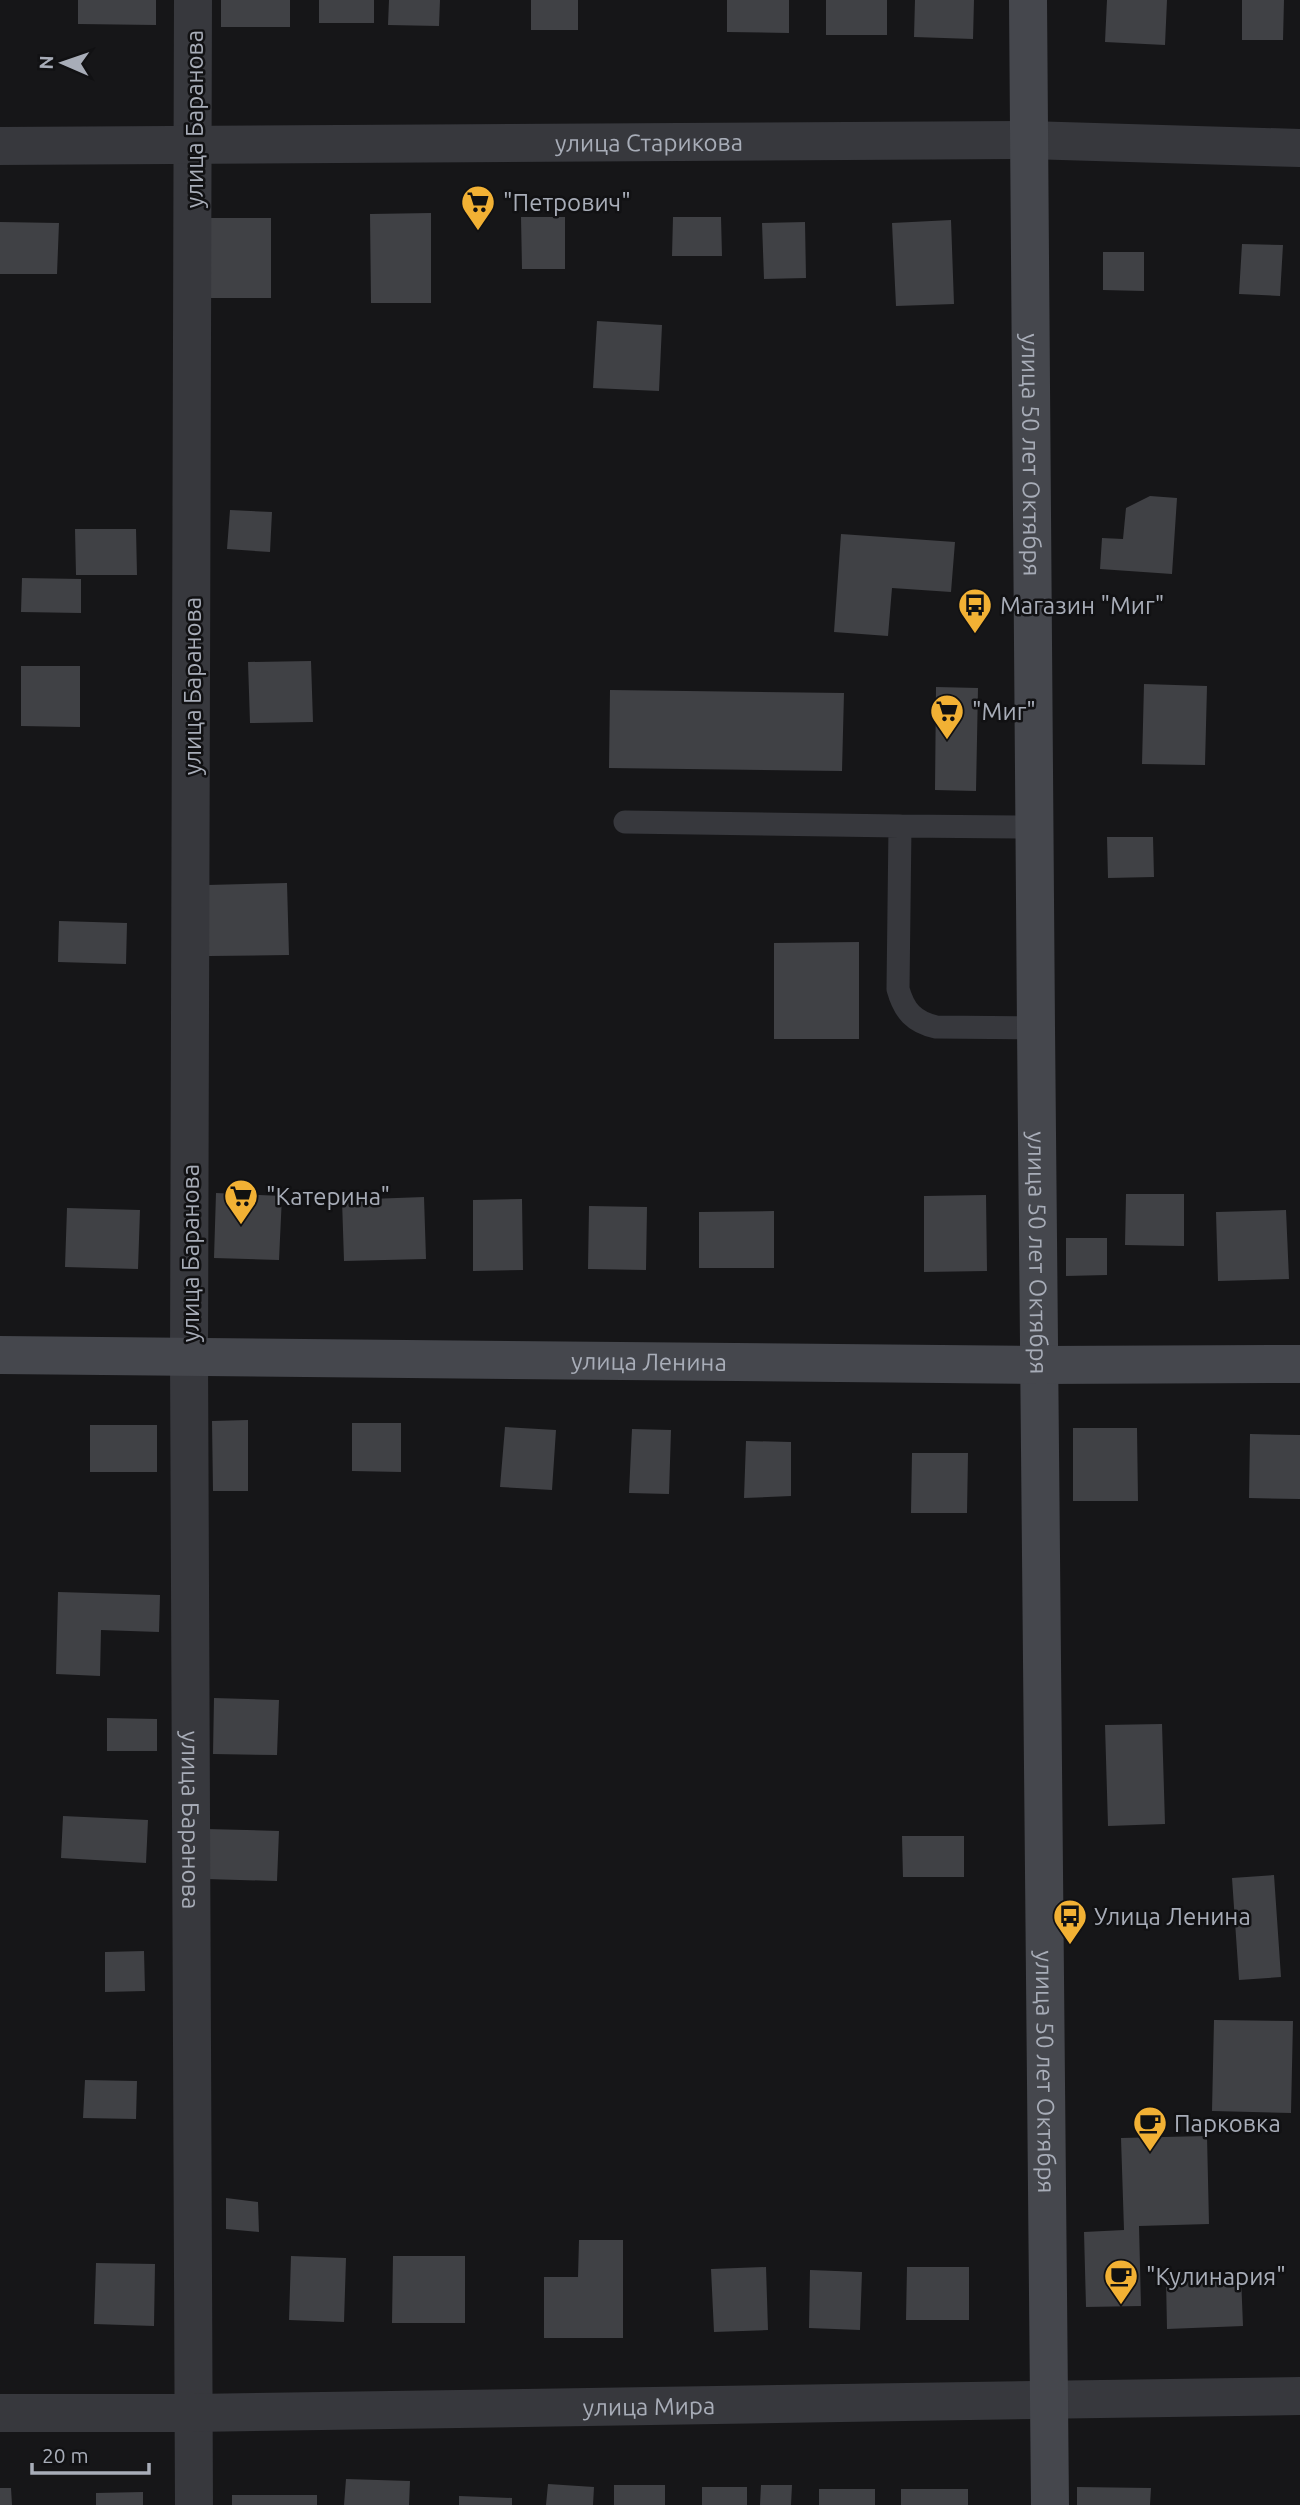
<svg xmlns="http://www.w3.org/2000/svg" width="1300" height="2505" font-family="Ubuntu,sans-serif">
  <style>
    .building { fill: #404145 }
    .lines { fill: none; stroke-linecap: round; stroke-linejoin: round }
    .lane { stroke: #37383d; stroke-width: 23 }
    .street { stroke: #37383d; stroke-width: 38 }
    .secondary { stroke: #45474d; stroke-width: 38 }
    .labels { text-anchor: middle; dominant-baseline: central; stroke-width: 5; stroke-linejoin: round; paint-order: stroke }
    .street-label { font-size: 24px; fill: #a8adb8; stroke: #111113 }
    .poi-label { font-size: 24px; fill: #a8adb8; stroke: #111113; text-anchor: start }
  </style>
  <rect width="100%" height="100%" fill="#161618"/>
  <!-- building -->
  <path class="building" d="M 78,0 L 156,0 L 156,25 L 78,24 Z
    M 221,0 L 290,0 L 290,27 L 221,27 Z
    M 319,0 L 374,0 L 374,23 L 319,23 Z
    M 389,0 L 440,0 L 439,26 L 388,25 Z
    M 531,0 L 578,0 L 578,30 L 531,30 Z
    M 727,0 L 789,0 L 789,33 L 727,32 Z
    M 826,0 L 887,0 L 887,35 L 826,35 Z
    M 915,0 L 974,0 L 973,39 L 914,37 Z
    M 1107,0 L 1167,0 L 1165,45 L 1105,42 Z
    M 1242,0 L 1284,0 L 1283,40 L 1242,40 Z
    M 431,213 L 431,303 L 371,303 L 370,214 Z
    M 521,217 L 565,217 L 565,269 L 522,269 Z
    M 673,217 L 721,217 L 722,256 L 672,256 Z
    M 210,218 L 271,218 L 271,298 L 210,298 Z
    M 951,220 L 954,304 L 896,306 L 892,223 Z
    M 0,222 L 59,223 L 57,274 L 0,274 Z
    M 805,222 L 806,278 L 764,279 L 762,223 Z
    M 1242,244 L 1283,245 L 1280,296 L 1239,294 Z
    M 1103,252 L 1144,252 L 1144,291 L 1103,290 Z
    M 597,321 L 662,325 L 659,391 L 593,388 Z
    M 1150,496 L 1177,498 L 1172,574 L 1100,569 L 1102,538 L 1123,539 L 1126,508 Z
    M 230,510 L 272,512 L 270,552 L 227,549 Z
    M 75,529 L 136,529 L 137,575 L 76,575 Z
    M 841,534 L 955,542 L 951,592 L 892,588 L 888,636 L 834,632 Z
    M 22,578 L 81,579 L 81,613 L 21,612 Z
    M 311,661 L 313,722 L 250,723 L 248,662 Z
    M 21,666 L 80,666 L 80,727 L 21,726 Z
    M 1144,684 L 1207,686 L 1205,765 L 1142,764 Z
    M 936,687 L 978,688 L 976,791 L 935,790 Z
    M 610,690 L 844,693 L 842,771 L 609,768 Z
    M 1107,837 L 1153,837 L 1154,877 L 1108,878 Z
    M 287,883 L 289,955 L 209,956 L 207,885 Z
    M 59,921 L 127,923 L 126,964 L 58,962 Z
    M 859,942 L 859,1039 L 774,1039 L 774,943 Z
    M 216,1193 L 282,1196 L 279,1260 L 214,1258 Z
    M 1126,1194 L 1184,1194 L 1184,1246 L 1125,1245 Z
    M 986,1195 L 987,1271 L 924,1272 L 924,1196 Z
    M 424,1197 L 426,1259 L 344,1261 L 342,1200 Z
    M 522,1199 L 523,1270 L 473,1271 L 473,1200 Z
    M 589,1206 L 647,1207 L 646,1270 L 588,1269 Z
    M 67,1208 L 140,1210 L 138,1269 L 65,1267 Z
    M 1286,1210 L 1289,1279 L 1218,1281 L 1216,1212 Z
    M 774,1211 L 774,1268 L 699,1268 L 699,1212 Z
    M 1066,1238 L 1107,1238 L 1107,1275 L 1066,1276 Z
    M 248,1420 L 248,1491 L 213,1491 L 212,1421 Z
    M 352,1423 L 401,1423 L 401,1472 L 352,1471 Z
    M 90,1425 L 157,1425 L 157,1472 L 90,1472 Z
    M 505,1427 L 556,1430 L 552,1490 L 500,1487 Z
    M 1073,1428 L 1137,1428 L 1138,1501 L 1073,1501 Z
    M 632,1429 L 671,1430 L 669,1494 L 629,1493 Z
    M 1250,1434 L 1300,1435 L 1300,1499 L 1249,1498 Z
    M 746,1441 L 791,1442 L 791,1496 L 744,1498 Z
    M 912,1453 L 968,1453 L 967,1513 L 911,1513 Z
    M 58,1592 L 160,1595 L 159,1632 L 101,1630 L 100,1676 L 56,1674 Z
    M 214,1698 L 279,1700 L 277,1755 L 213,1754 Z
    M 107,1718 L 157,1719 L 157,1751 L 107,1751 Z
    M 1162,1724 L 1165,1824 L 1108,1826 L 1105,1725 Z
    M 63,1816 L 148,1820 L 146,1863 L 61,1858 Z
    M 207,1829 L 279,1831 L 277,1881 L 206,1879 Z
    M 902,1836 L 964,1836 L 964,1877 L 903,1877 Z
    M 1274,1875 L 1281,1977 L 1239,1980 L 1232,1878 Z
    M 144,1951 L 145,1991 L 105,1992 L 105,1952 Z
    M 1214,2020 L 1293,2021 L 1291,2113 L 1212,2111 Z
    M 85,2080 L 137,2081 L 136,2119 L 83,2118 Z
    M 1207,2136 L 1209,2224 L 1139,2226 L 1141,2306 L 1086,2307 L 1084,2232 L 1124,2230 L 1121,2138 Z
    M 226,2198 L 258,2202 L 259,2232 L 226,2229 Z
    M 579,2240 L 623,2240 L 623,2338 L 544,2338 L 544,2277 L 578,2277 Z
    M 291,2256 L 346,2258 L 344,2322 L 289,2320 Z
    M 393,2256 L 465,2256 L 465,2323 L 392,2323 Z
    M 96,2263 L 155,2264 L 154,2326 L 94,2324 Z
    M 766,2267 L 768,2330 L 714,2332 L 711,2269 Z
    M 907,2267 L 969,2267 L 969,2320 L 906,2320 Z
    M 810,2270 L 862,2272 L 860,2330 L 809,2328 Z
    M 1241,2276 L 1243,2326 L 1167,2329 L 1166,2278 Z
    M 346,2479 L 410,2481 L 409,2505 L 344,2505 Z
    M 548,2484 L 594,2487 L 593,2505 L 546,2505 Z
    M 614,2485 L 665,2485 L 665,2505 L 614,2505 Z
    M 761,2485 L 792,2485 L 791,2505 L 760,2505 Z
    M 702,2487 L 747,2487 L 747,2505 L 702,2505 Z
    M 1077,2487 L 1151,2488 L 1150,2505 L 1077,2505 Z
    M 0,2488 L 11,2488 L 12,2505 L 0,2505 Z
    M 819,2489 L 875,2489 L 875,2505 L 819,2505 Z
    M 901,2489 L 968,2489 L 968,2505 L 901,2505 Z
    M 143,2492 L 143,2505 L 96,2505 L 96,2493 Z
    M 232,2495 L 317,2495 L 317,2505 L 232,2505 Z
    M 459,2496 L 512,2498 L 512,2505 L 459,2505 Z"/>
  <g class="lines">
    <!-- lane -->
    <path class="lane" d="M 625,822 L 900,826 L 898,989 C 904,1011 914,1022 936,1027 L 1036,1028
      M 900,826 L 1034,827"/>
    <!-- street -->
    <g class="street">
      <path id="s1" d="M 193,0 L 189,1356 L 194,2505"/>
      <path id="s2" d="M 0,146 L 1028,140 L 1300,148"/>
      <path id="s3" d="M 0,2413 L 193,2413 L 1300,2396"/>
    </g>
    <!-- secondary -->
    <g class="secondary">
      <path id="s4" d="M 1028,0 L 1036,1028 L 1050,2505"/>
      <path id="s5" d="M 0,1355 L 1039,1365 L 1300,1364"/>
    </g>
  </g>
  <!-- icons -->
  <defs>
    <g id="supermarket-pin" transform="scale(1.75)"><path d="M0 17L-7.5 6A9.5 9.5 0 1 1 7.5 6Z" fill="#f2b134" stroke="#111113"/><path d="M-6-5.5h2.5l.6 2H6L4.5 2H-2.5L-4.4-4H-6ZM-1.5 3.2a1.3 1.3 0 1 0 .1 0ZM3 3.2a1.3 1.3 0 1 0 .1 0Z" fill="#111"/></g>
    <g id="bus-pin" transform="scale(1.75)"><path d="M0 17L-7.5 6A9.5 9.5 0 1 1 7.5 6Z" fill="#f2b134" stroke="#111113"/><path d="M-5-6H5V4H4V6H2V4H-2V6H-4V4H-5ZM-3.5-4V0h7V-4ZM-3.5 1.2v1.5H-2V1.2ZM2 1.2v1.5H3.5V1.2Z" fill="#111"/></g>
    <g id="cafe-pin" transform="scale(1.75)"><path d="M0 17L-7.5 6A9.5 9.5 0 1 1 7.5 6Z" fill="#f2b134" stroke="#111113"/><path d="M-5.5-4.5H6V0H3Q3 3.5 0 3.5H-2.5Q-5.5 3.5-5.5 0ZM3-3.2v2h1.7v-2ZM-6 4.5H4V6H-6Z" fill="#111"/></g>
  </defs>
  <g fill-rule="evenodd">
    <use href="#supermarket-pin" x="478" y="202"/>
    <use href="#bus-pin" x="975" y="605"/>
    <use href="#supermarket-pin" x="947" y="711"/>
    <use href="#supermarket-pin" x="241" y="1196"/>
    <use href="#bus-pin" x="1070" y="1916"/>
    <use href="#cafe-pin" x="1150" y="2123"/>
    <use href="#cafe-pin" x="1121" y="2276"/>
  </g>
  <g class="labels">
    <!-- street labels -->
    <g class="street-label">
      <text transform="translate(194 119) rotate(-90)">улица Баранова</text>
      <text stroke="none"><textPath href="#s2" startOffset="649">улица Старикова</textPath></text>
      <text stroke="none"><textPath href="#s4" startOffset="455">улица 50 лет Октября</textPath></text>
      <text transform="translate(192 686) rotate(-90)">улица Баранова</text>
      <text transform="translate(190 1253) rotate(-90)">улица Баранова</text>
      <text stroke="none"><textPath href="#s4" startOffset="1253">улица 50 лет Октября</textPath></text>
      <text stroke="none"><textPath href="#s5" startOffset="649">улица Ленина</textPath></text>
      <text stroke="none"><textPath href="#s1" startOffset="1820">улица Баранова</textPath></text>
      <text stroke="none"><textPath href="#s4" startOffset="2072">улица 50 лет Октября</textPath></text>
      <text stroke="none"><textPath href="#s3" startOffset="649">улица Мира</textPath></text>
    </g>
    <!-- poi labels -->
    <g class="poi-label">
      <text x="503" y="202">"Петрович"</text>
      <text x="1000" y="605">Магазин "Миг"</text>
      <text x="972" y="711">"Миг"</text>
      <text x="266" y="1196">"Катерина"</text>
      <text x="1094" y="1916">Улица Ленина</text>
      <text x="1174" y="2123">Парковка</text>
      <text x="1146" y="2276">"Кулинария"</text>
    </g>
  </g>
  <!-- north arrow -->
  <g transform="translate(63 63) rotate(272)" stroke="#111113" stroke-width="5" paint-order="stroke">
  <path d="M0-5L12 26L0 18L-12 26Z" fill="#a8adb8"/>
  <text y="-10" font-size="19" font-weight="bold" text-anchor="middle" fill="#a8adb8">N</text>
  </g>
  <!-- scale -->
  <path d="M32 2463v10h117v-10" fill="none" stroke="#a8adb8" stroke-width="3.5"/>
  <text x="42" y="2463" font-size="21" fill="#a8adb8" stroke="#111113" stroke-width="5" paint-order="stroke">20 m</text>
</svg>
